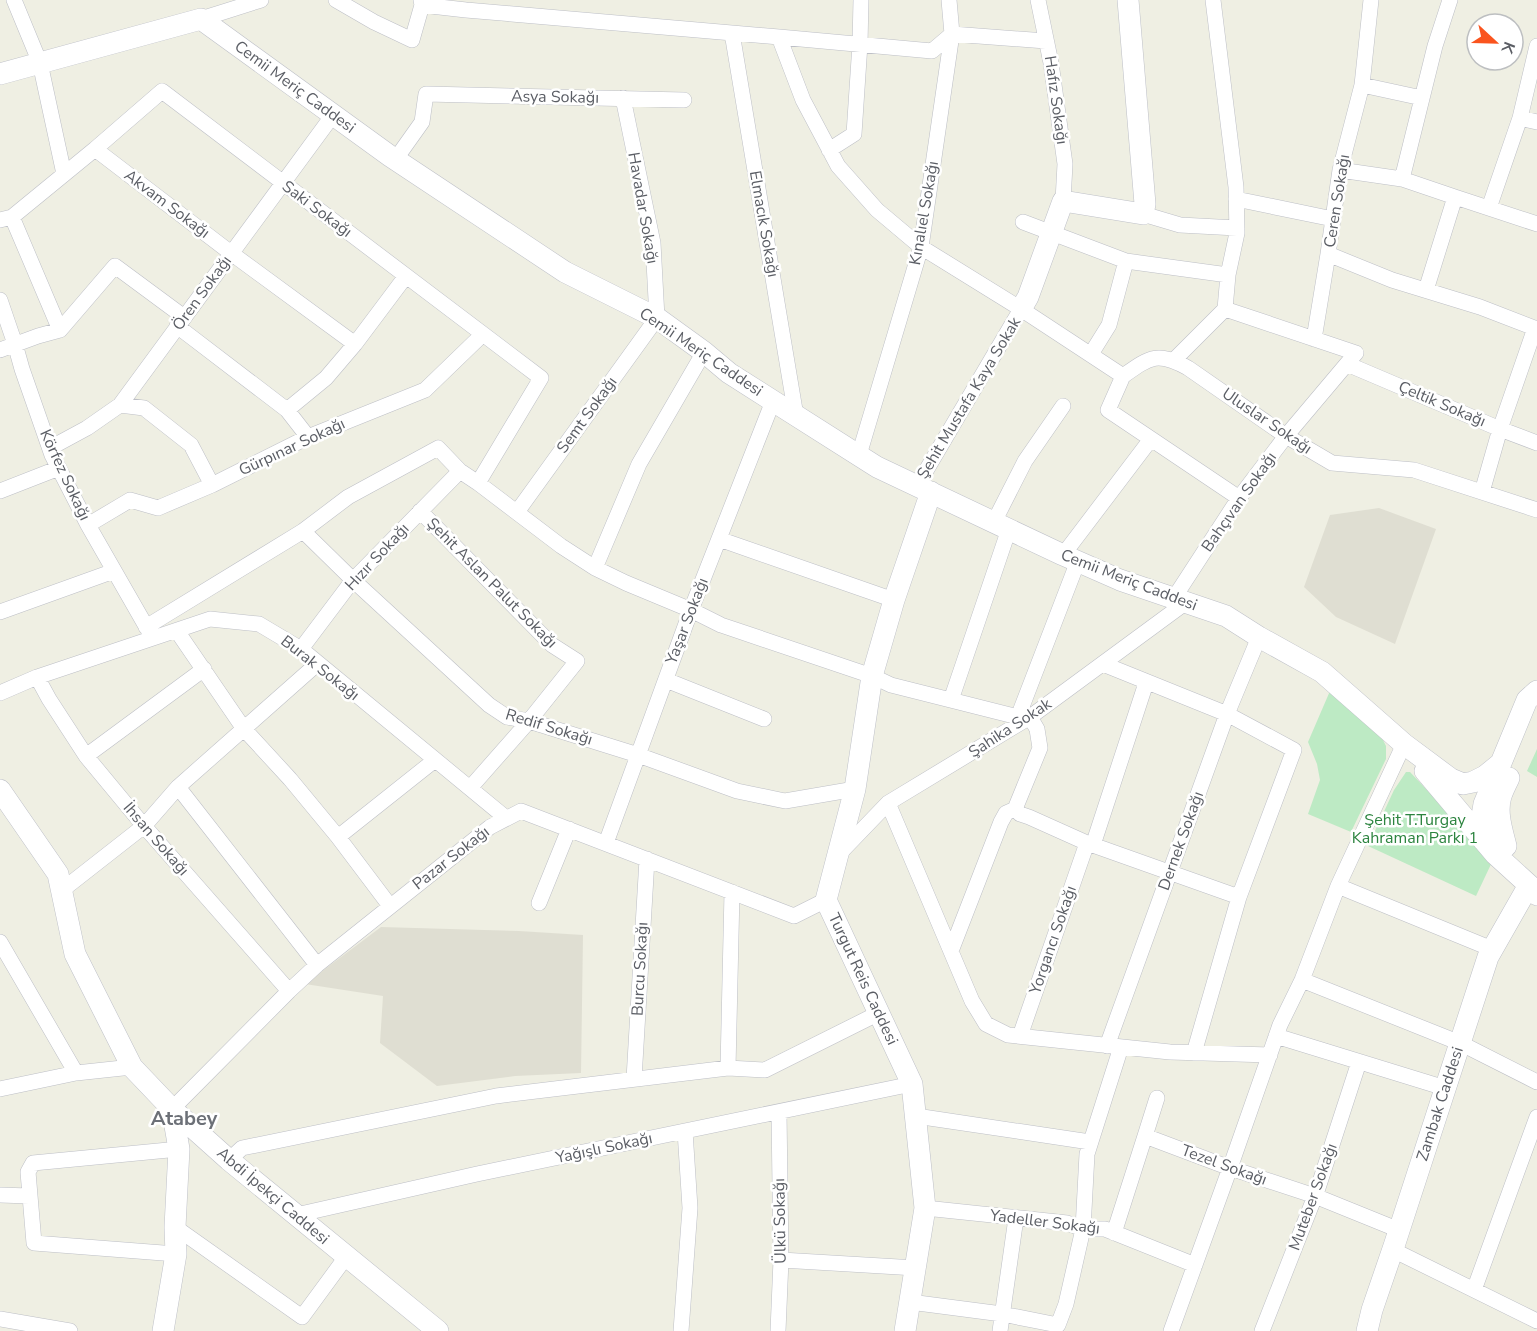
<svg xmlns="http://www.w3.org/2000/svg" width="1537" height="1331" font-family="'Nunito Sans',sans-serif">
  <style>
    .education { fill: #dfded2 }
    .green { fill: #bdeac4 }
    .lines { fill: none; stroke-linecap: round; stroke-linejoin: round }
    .street-casing { stroke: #bdbfc6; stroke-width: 16 }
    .secondary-casing { stroke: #bec0c8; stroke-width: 22 }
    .street { stroke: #fff; stroke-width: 15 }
    .secondary { stroke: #fff; stroke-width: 21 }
    .labels { text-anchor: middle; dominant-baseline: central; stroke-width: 5; stroke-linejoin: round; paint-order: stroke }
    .street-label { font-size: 16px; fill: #5b5e65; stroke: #fff }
    .park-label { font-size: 16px; fill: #2c843f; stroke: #fff }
    .quarter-label { font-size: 20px; font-weight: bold; fill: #6c7077; stroke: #fff }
  </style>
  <rect width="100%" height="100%" fill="#efefe3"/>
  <!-- education -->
  <path class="education" d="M 1379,508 L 1436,529 L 1395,644 L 1336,617 L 1304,587 L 1330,515 Z
    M 381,927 L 519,931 L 583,935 L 581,1073 L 515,1076 L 437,1086 L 380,1043 L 383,996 L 305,984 Z"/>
  <!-- green -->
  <path class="green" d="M 1330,691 L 1381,736 L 1386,746 L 1386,759 L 1351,832 L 1308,814 L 1320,780 L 1317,764 L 1308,742 Z
    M 1537,749 L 1537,777 L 1527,771 Z
    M 1406,772 L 1410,772 L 1493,860 L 1476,896 L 1368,846 L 1394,790 Z"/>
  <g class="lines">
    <!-- street casing -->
    <g class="street-casing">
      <path id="street" d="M 14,0 L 40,63 L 64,174
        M 336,0 L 374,22 L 412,40 L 422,5 L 421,0
        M 1038,0 L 1051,63 L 1065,164 L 1063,201
        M 1371,0 L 1362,85 L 1340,170 L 1328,254 L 1392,280 L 1480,307 L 1537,329
        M 422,5 L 466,10 L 779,37 L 932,51 L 952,34 L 1046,41
        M 201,19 L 261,0
        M 732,33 L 796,416
        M 779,37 L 803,100 L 838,166 L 877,210 L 921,247 L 1021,309 L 1123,376 C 1150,357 1157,351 1188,368 L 1286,436 L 1332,463 L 1414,470 L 1537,510
        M 1362,85 L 1422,98
        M 1520,118 L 1537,122
        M 95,149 L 231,253 L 355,344
        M 829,150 L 854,134 L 860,44 L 861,0
        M 395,160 L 422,122 L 426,94 L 684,100
        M 1340,170 L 1402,179 L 1455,197 L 1426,290
        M 1402,179 L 1435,46 L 1450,0
        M 1455,197 L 1537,224
        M 1236,199 L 1333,219
        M 1489,208 L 1520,118 L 1537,46
        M 1143,214 L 1180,225 L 1237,228
        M 12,217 L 60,330
        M 0,220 L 12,217 L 95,149 L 162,91 L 541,378 L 478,483
        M 1023,222 L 1126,261 L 1228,275 L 1237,233 L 1236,187 L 1213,0
        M 0,300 L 15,344 L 22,369 L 52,455 L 88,525 L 151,635
        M 177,326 L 287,410 L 308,437
        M 1314,339 L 1328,254
        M 0,350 L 38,336 L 60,330 L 115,266 L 184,317
        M 1091,354 L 1109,325 L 1126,261
        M 1174,360 L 1225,309
        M 1347,364 L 1500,429 L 1537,443
        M 1123,376 L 1108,410 L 1239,498
        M 120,405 L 144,408 L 191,445 L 212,485
        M 287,410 L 326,378 L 355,344 L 406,276
        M 50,448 L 87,428 L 120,405 L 333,115
        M 859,455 L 921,247 L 952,34 L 949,0
        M 917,486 L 1021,309
        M 0,491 L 59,468
        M 1482,492 L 1500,429 L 1535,328
        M 420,511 L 552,645 L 577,661 L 529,721 L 470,788
        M 517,512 L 657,318 L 653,243 L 623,98
        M 994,522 L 1025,461 L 1063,406
        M 88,525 L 130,500 L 158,508 L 212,485 L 308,437 L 425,390 L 483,334
        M 303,531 L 353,580 L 489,705 L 507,717 L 529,721 L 638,755 L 737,791 L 785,801 L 855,789
        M 719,539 L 894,600
        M 1063,555 L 1151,439
        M 595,568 L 639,464 L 704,352
        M 1174,598 L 1239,498 L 1286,436 L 1356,353 L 1225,309 L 1228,275
        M 0,612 L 114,571
        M 146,627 L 303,531 L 348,497 L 438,448 L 460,471 L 478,483 L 561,546 L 595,568 L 626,583 L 691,610 L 721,625 L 872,676 L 891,685 L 1018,717 L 1030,717 L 1037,729 L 1040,748 L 1015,809 L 1020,814 L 1029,817 L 1087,843 L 1239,897
        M 177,631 L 244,729 L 290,779 L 338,837 L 390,906
        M 301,649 L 353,580 L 460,471
        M 1103,664 L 1227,714 L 1294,750 L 1239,897 L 1194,1053
        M 37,677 L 49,699 L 86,756 L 144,826 L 289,991
        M 666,680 L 764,719
        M 0,693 L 37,677 L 210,619 L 259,624 L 301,649 L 506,818
        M 951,700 L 1009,529
        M 1018,717 L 1078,561
        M 86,756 L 204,669
        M 178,787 L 317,965
        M 888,803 L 972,1001 L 986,1024 L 1008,1035 L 1170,1052 L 1270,1055
        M 338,837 L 435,760
        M 606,843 L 691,610 L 773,401
        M 1093,845 L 1146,683
        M 839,854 L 888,803 L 1030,717 L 1185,603
        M 1338,886 L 1492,949
        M 61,891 L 144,826 L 178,787 L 317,664
        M 539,903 L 569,829
        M 0,942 L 76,1073
        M 951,951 L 1001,822 L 1006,813 L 1015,809
        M 1302,980 L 1460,1043 L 1537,1082
        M 1020,1036 L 1087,843
        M 1276,1036 L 1445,1088
        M 1107,1046 L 1227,714 L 1259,637
        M 728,1068 L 732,892
        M 634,1079 L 647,859
        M 0,1089 L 76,1073 L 132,1067
        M 172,1109 L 289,991 L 317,965 L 490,827 L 521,811 L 794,916 L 826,900
        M 916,1116 L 1090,1142
        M 1145,1136 L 1157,1098
        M 229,1160 L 242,1148 L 496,1096 L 728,1068 L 765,1070 L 879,1013
        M 0,1195 L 29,1196
        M 925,1208 L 1067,1223 L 1083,1229 L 1105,1229 L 1195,1265
        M 296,1215 L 477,1174 L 912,1084
        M 175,1227 L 302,1317 L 346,1257
        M 1114,1233 L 1145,1136 L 1230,1168 L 1315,1196 L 1399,1230
        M 1393,1250 L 1537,1321
        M 176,1254 L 34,1243 L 28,1172 L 33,1163 L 179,1149
        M 781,1260 L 916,1268
        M 1474,1290 L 1537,1117
        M 910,1302 L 1002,1314 L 1058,1325 L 1066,1304 L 1083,1229 L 1087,1154 L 1121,1047
        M 0,1319 L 70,1331
        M 681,1331 L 690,1208 L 685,1131
        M 778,1331 L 781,1260 L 779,1112
        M 1000,1331 L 1016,1218
        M 1171,1331 L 1230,1168 L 1280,1025 L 1302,980 L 1338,886 L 1404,744
        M 1262,1331 L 1317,1191 L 1359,1062"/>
    </g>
    <!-- secondary casing -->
    <g class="secondary-casing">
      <path id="secondary" d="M 0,74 L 201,19 L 390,156 L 565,272 L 657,318 L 704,352 L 729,373 L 877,467 L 1063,555 L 1120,580 L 1226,616 L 1259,637 L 1322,672 L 1404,744 L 1451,779 L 1463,784 L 1473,782 L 1485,776 L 1501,763
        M 1021,309 L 1028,297 L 1063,201 L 1143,214 L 1145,204 L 1128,0
        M 1425,771 L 1495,854 L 1529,885 L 1537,895
        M 0,790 L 58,874 L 75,954 L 132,1067 L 172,1109 L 229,1160 L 438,1331
        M 1484,841 L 1481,822 L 1484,804 L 1527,700 L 1537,691
        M 1506,846 C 1502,830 1496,812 1501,796 C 1503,790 1506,784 1509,778
        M 163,1331 L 176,1254 L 175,1227 L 179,1149 L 172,1109
        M 905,1331 L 925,1208 L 912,1084 L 826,900 L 855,789 L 872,676 L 894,600 L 931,492
        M 1367,1331 L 1372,1310 L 1394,1246 L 1488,957 L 1529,885"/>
    </g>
    <!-- street -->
    <use href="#street" class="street"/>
    <!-- secondary -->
    <use href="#secondary" class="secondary"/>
  </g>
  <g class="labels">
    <!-- street labels -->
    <g class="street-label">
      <text transform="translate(295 87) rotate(36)">Cemii Meriç Caddesi</text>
      <text transform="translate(555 97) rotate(1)">Asya Sokağı</text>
      <text transform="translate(1056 100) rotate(82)">Hafız Sokağı</text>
      <text transform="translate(1337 201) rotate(-81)">Ceren Sokağı</text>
      <text transform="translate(167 204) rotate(37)">Akvam Sokağı</text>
      <text transform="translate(643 208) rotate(80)">Havadar Sokağı</text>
      <text transform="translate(317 209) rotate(37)">Saki Sokağı</text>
      <text transform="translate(924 213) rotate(-80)">Kınalıel Sokağı</text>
      <text transform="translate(764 224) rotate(80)">Elmacık Sokağı</text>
      <text transform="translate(202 293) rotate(-54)">Ören Sokağı</text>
      <text transform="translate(701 352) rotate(34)">Cemii Meriç Caddesi</text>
      <text transform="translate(969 398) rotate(-59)">Şehit Mustafa Kaya Sokak</text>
      <text transform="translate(1442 404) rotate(23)">Çeltik Sokağı</text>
      <text transform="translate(587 415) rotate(-54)">Semt Sokağı</text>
      <text transform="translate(1267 421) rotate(34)">Uluslar Sokağı</text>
      <text transform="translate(292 447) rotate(-25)">Gürpınar Sokağı</text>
      <text transform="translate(65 475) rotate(65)">Körfez Sokağı</text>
      <text transform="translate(1239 502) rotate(-55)">Bahçıvan Sokağı</text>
      <text transform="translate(377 557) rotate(-47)">Hızır Sokağı</text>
      <text transform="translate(1129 580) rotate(21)">Cemii Meriç Caddesi</text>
      <text transform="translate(492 583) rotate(45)">Şehit Aslan Palut Sokağı</text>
      <text transform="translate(687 621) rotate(-69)">Yaşar Sokağı</text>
      <text transform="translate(320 668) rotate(38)">Burak Sokağı</text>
      <text transform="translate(549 727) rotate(17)">Redif Sokağı</text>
      <text transform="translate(1010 728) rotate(-33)">Şahika Sokak</text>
      <text transform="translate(156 839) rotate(49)">İhsan Sokağı</text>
      <text transform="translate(1181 841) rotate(-70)">Dernek Sokağı</text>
      <text transform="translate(451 858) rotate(-38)">Pazar Sokağı</text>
      <text transform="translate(1053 940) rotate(-71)">Yorgancı Sokağı</text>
      <text transform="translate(640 969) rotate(-87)">Burcu Sokağı</text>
      <text transform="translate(863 979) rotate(65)">Turgut Reis Caddesi</text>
      <text transform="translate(1440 1104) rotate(-72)">Zambak Caddesi</text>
      <text transform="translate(604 1148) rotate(-12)">Yağışlı Sokağı</text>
      <text transform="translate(1224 1165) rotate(20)">Tezel Sokağı</text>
      <text transform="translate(273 1196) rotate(40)">Abdi İpekçi Caddesi</text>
      <text transform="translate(1313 1197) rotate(-70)">Muteber Sokağı</text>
      <text transform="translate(780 1221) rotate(-91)">Ülkü Sokağı</text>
      <text transform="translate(1045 1222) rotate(7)">Yadeller Sokağı</text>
    </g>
    <!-- park labels -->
    <g class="park-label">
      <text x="1415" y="820">Şehit T.Turgay<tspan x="1415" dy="18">Kahraman Parkı 1</tspan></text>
    </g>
    <!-- quarter labels -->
    <g class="quarter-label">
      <text x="184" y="1118">Atabey</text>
    </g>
  </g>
  <!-- north arrow -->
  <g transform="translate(1495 42) rotate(112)"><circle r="28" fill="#ffffff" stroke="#bdbfc1" stroke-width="1.5"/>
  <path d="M0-4.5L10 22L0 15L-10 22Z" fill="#fa541e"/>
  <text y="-9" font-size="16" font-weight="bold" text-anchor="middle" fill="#5b5e65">K</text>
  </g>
</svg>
